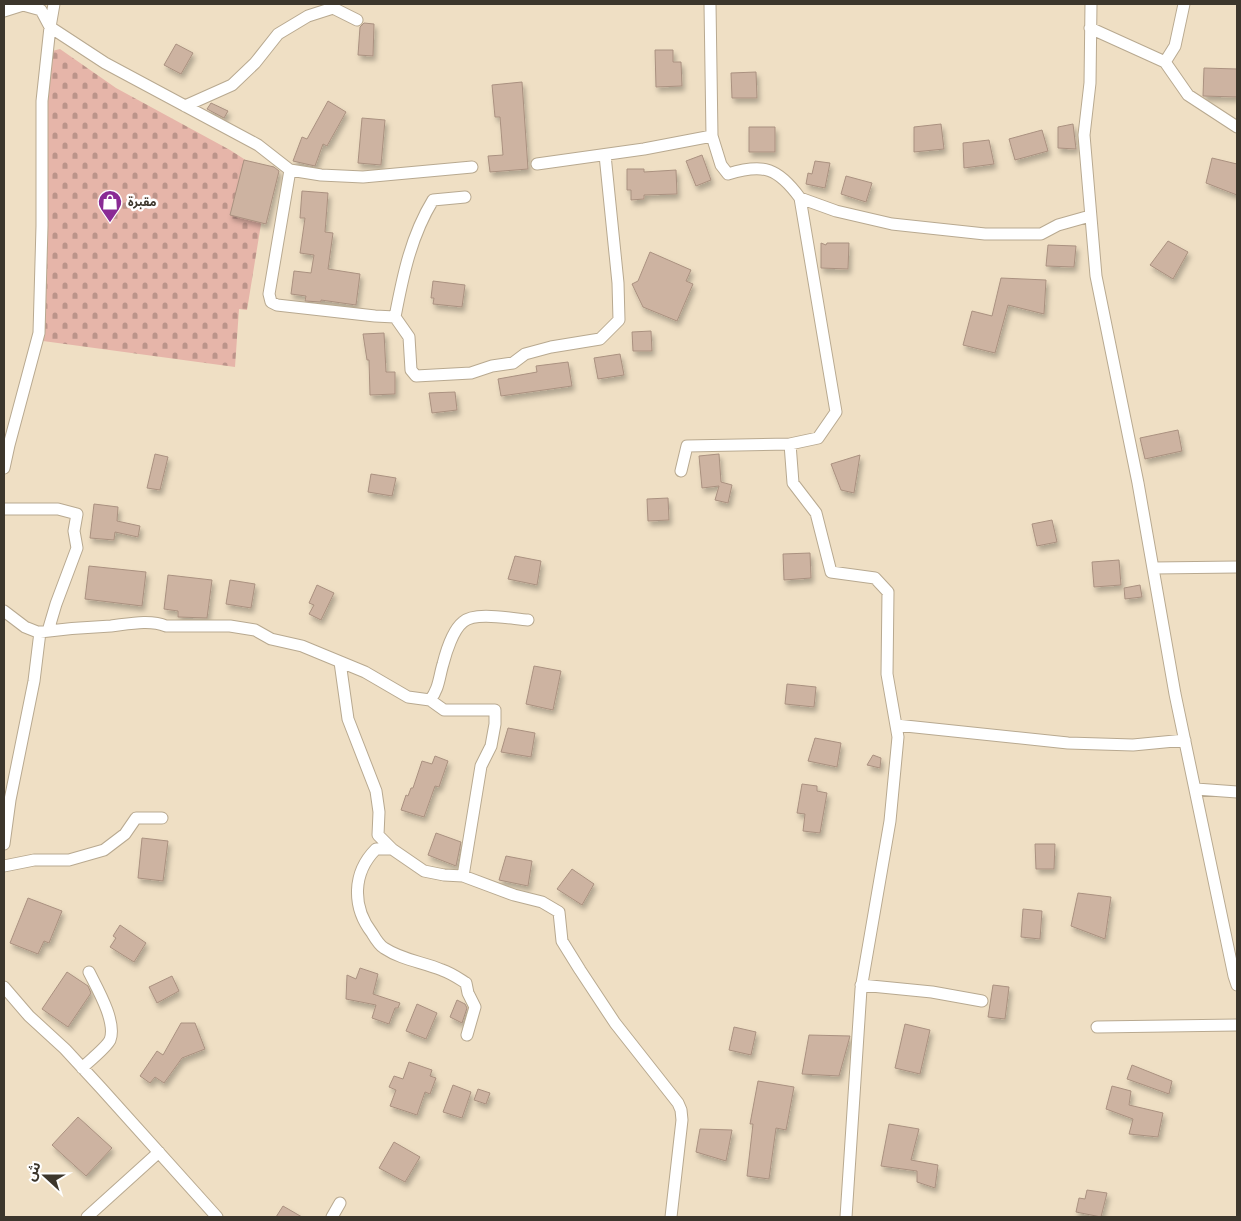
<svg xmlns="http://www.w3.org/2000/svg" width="1241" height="1221" font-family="'Archivo Narrow','Noto Sans Arabic',sans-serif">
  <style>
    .cemetery { fill: url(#cemetery-stones) }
    .building { fill: #cdb3a1; stroke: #aa9180; filter: url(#shadow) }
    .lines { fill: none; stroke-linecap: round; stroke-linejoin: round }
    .minor-casing { stroke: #b8a990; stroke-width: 13 }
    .minor { stroke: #fff; stroke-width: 11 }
    .labels { text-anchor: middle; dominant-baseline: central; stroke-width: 5; stroke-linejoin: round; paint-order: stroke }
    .poi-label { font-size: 12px; font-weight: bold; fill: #3c362c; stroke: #fff; text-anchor: start }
  </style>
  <defs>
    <pattern id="cemetery-stones" width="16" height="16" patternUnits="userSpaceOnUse" patternTransform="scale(1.25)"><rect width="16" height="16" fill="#e6b5a9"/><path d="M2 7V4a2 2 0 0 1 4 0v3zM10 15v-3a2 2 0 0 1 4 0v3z" fill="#bc948a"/></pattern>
    <filter id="shadow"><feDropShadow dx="2.5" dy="4.5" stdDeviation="2.5" flood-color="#0004"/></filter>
  </defs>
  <rect width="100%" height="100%" fill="#efdfc4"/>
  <!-- cemetery -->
  <path class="cemetery" d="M 60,49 L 116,88 L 230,150 L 269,175 L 247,310 L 239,309 L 235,367 L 43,341 L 47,98 L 52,51 Z"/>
  <!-- building -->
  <path class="building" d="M 364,23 L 374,24 L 373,56 L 358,55 L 360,27 Z
    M 176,44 L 193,53 L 181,74 L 164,65 Z
    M 655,50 L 673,50 L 673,62 L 681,62 L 682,86 L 656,87 Z
    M 1204,68 L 1237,69 L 1237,97 L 1203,96 Z
    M 756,72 L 757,98 L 732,98 L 731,73 Z
    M 522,82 L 528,169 L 490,172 L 488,156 L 503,155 L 500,117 L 495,117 L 492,85 Z
    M 328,101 L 346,112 L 327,146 L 323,144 L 315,166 L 293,161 L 302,137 L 307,139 Z
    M 211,103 L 228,111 L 224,118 L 207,109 Z
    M 362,118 L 385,120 L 381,165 L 358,163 Z
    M 941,124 L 944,149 L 914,152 L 914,127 Z
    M 1073,124 L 1076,149 L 1058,148 L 1058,127 Z
    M 749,127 L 775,127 L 775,152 L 749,152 Z
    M 1042,130 L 1048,151 L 1015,160 L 1009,139 Z
    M 989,140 L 994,164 L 964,168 L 963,143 Z
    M 702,155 L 711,180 L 696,186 L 686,161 Z
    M 1212,158 L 1237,164 L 1237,195 L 1206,183 Z
    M 244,160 L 274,167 L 279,171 L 266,224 L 230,215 Z
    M 815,161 L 830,163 L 825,188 L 806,184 L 808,173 L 812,174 Z
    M 627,169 L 644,169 L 644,172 L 676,170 L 677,194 L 644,195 L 644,199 L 631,200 L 631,190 L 627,190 Z
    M 846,176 L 872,183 L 866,202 L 841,194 Z
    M 302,191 L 328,193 L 325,232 L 333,233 L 328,269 L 360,274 L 356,305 L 321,300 L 321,302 L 305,301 L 306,296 L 291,294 L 294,271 L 311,273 L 314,255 L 300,253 L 305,218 L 300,218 Z
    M 1168,241 L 1188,252 L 1173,279 L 1150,265 Z
    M 821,243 L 826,245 L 827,243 L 849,243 L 848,269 L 821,268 Z
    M 1048,245 L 1076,246 L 1074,267 L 1046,266 Z
    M 650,252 L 691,270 L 686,281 L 693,284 L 677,321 L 643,307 L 632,284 L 638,281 Z
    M 1001,278 L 1046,280 L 1044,314 L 1008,305 L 995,353 L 963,345 L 972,311 L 992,316 Z
    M 433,281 L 465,285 L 462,307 L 433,304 L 434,298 L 431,298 Z
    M 651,331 L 652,351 L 633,351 L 632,332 Z
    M 384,333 L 386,372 L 395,372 L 395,394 L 370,395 L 369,360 L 367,360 L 363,334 Z
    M 620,354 L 624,375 L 598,379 L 594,358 Z
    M 568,362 L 572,386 L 501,396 L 498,379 L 537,372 L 536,366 Z
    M 455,392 L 457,410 L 432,413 L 429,393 Z
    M 1178,430 L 1182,451 L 1145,459 L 1140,438 Z
    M 155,454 L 168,457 L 160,490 L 147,488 Z
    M 719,454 L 721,482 L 732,485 L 728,503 L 715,500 L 719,486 L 702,488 L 699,456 Z
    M 860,455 L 854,493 L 841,490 L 831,464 Z
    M 371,474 L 396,478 L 392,496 L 368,492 Z
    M 668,498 L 669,520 L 648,521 L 647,499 Z
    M 94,504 L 118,507 L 117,521 L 140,526 L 138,537 L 115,532 L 114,540 L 90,538 Z
    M 1052,520 L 1057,542 L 1037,546 L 1032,524 Z
    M 810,553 L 811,578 L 784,580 L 783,554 Z
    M 515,556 L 541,561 L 537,585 L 508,579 Z
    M 1119,560 L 1121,585 L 1094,587 L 1092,562 Z
    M 89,566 L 146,572 L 142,606 L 85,599 Z
    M 168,575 L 212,580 L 207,618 L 178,617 L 178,611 L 164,609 Z
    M 230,580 L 255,584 L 251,608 L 226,604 Z
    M 317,585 L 334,593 L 321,620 L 309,614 L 314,605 L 309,603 Z
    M 1140,585 L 1142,597 L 1125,599 L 1124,588 Z
    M 534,666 L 561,671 L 553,710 L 526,704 Z
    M 787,684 L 816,687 L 814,707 L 785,704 Z
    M 508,728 L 535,733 L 531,757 L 501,752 Z
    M 815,738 L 841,743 L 837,767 L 808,761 Z
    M 873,755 L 881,758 L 880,768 L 867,765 Z
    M 435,756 L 448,761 L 439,787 L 435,786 L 424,817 L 401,810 L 406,795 L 408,796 L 411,788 L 413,788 L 422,761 L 432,764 Z
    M 802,784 L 817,786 L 817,791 L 827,793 L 820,833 L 803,831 L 805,814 L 797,813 Z
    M 436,833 L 461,842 L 456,866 L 428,855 Z
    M 142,838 L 168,841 L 163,881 L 138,878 Z
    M 1035,844 L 1055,844 L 1054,869 L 1036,869 Z
    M 506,856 L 532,861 L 528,886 L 499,880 Z
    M 572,869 L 594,884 L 582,905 L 557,889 Z
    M 1078,893 L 1111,897 L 1105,939 L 1071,926 Z
    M 28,898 L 62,911 L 49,943 L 44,941 L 38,954 L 10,943 Z
    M 1023,909 L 1042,911 L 1040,939 L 1021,937 Z
    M 120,925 L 146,943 L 134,962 L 110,947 L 116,938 L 113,936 Z
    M 360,968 L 378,974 L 373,994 L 400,1003 L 398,1008 L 395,1008 L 389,1024 L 372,1018 L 376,1005 L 346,999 L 347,975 L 356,979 Z
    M 67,972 L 88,986 L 91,993 L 68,1027 L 42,1009 Z
    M 172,976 L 179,991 L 157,1003 L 149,987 Z
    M 993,985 L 1009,987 L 1005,1019 L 988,1017 Z
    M 457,1000 L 465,1004 L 467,1008 L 462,1023 L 450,1017 Z
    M 417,1004 L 437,1013 L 426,1039 L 406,1031 Z
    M 181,1023 L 195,1023 L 205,1049 L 182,1058 L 164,1083 L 155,1077 L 150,1083 L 140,1076 L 157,1051 L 163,1055 Z
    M 905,1024 L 930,1030 L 920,1074 L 895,1068 Z
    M 734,1027 L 756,1032 L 751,1055 L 729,1050 Z
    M 809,1035 L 850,1036 L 839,1076 L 802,1074 Z
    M 409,1062 L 432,1070 L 430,1076 L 436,1078 L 430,1094 L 425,1092 L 417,1115 L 390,1106 L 396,1090 L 389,1087 L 394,1076 L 403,1079 Z
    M 1132,1065 L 1172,1081 L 1169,1094 L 1127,1079 Z
    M 758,1081 L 794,1087 L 786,1130 L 776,1128 L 769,1179 L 747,1176 L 753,1124 L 750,1124 Z
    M 453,1085 L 471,1092 L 462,1118 L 443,1112 Z
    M 1112,1086 L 1131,1091 L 1129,1105 L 1163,1113 L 1158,1137 L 1129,1134 L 1133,1119 L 1106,1109 Z
    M 478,1089 L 490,1093 L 486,1104 L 474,1100 Z
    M 78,1117 L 112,1148 L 86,1176 L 52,1145 Z
    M 889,1124 L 919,1129 L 911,1160 L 938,1165 L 935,1188 L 917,1182 L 917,1171 L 881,1166 Z
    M 700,1129 L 732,1130 L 726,1161 L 696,1152 Z
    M 394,1142 L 420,1157 L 405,1182 L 379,1168 Z
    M 1087,1190 L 1107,1193 L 1101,1217 L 1076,1212 L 1079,1198 L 1085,1199 Z
    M 283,1206 L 302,1217 L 276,1217 Z"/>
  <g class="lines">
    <!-- minor casing -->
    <g class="minor-casing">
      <path id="minor" d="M 710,4 L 712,136 L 721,165 L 728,174 C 764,163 778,168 800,198 L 836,412 L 818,438 L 790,444 L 793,483 L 816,513 L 831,572 L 875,578 L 888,592 L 887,674 L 898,737 L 890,821 L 861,989 L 846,1217
        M 1091,4 L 1090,83 L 1084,135 L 1096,276 L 1138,483 L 1175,694 L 1234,976 L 1237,985
        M 4,11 L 23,5 L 41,10 L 50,27 L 105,63 L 258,145 L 290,170 L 321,175 L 363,177 L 472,167
        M 1090,28 L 1165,62 L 1188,95 L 1237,127
        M 1165,62 L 1175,46 L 1184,4
        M 185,106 L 232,85 L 255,63 L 278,34 L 308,16 L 333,8 L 357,20
        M 537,164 L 644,149 L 712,136
        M 290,170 L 269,294 L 271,302 L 277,305 L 375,316 L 395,317 L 409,337 L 411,370 L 416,376 L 471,373 L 492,366 L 513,363 L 525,354 L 551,347 L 600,339 L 619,320 L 618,283 L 605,155
        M 800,198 L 836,211 L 892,224 L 985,234 L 1041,234 L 1058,225 L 1090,216
        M 395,317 C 403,275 411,236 433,200 L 465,197
        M 4,468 L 9,445 L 39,333 L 42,226 L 42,101 L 50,27 L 54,4
        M 681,471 L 687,446 L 790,444
        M 4,509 L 58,509 L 77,514 L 74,531 L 77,548 L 56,604 L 48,631
        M 1154,568 L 1237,567
        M 4,611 L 25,627 L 40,633 L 40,632 C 64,629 88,627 111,626 C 128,624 150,619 166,626 L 230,626 L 255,630 L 271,639 L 302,646 L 365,672 L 408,697 L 430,700 C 439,689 439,677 443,664 C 446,652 453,630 463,622 C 475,611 512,619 528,620
        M 340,662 L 348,719 L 376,791 L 379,812 L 378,835 L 392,849 L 424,871 L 444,875 L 463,876 L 514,895 L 542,902 L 559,912 L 562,941 L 580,970 L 615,1023 L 678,1103 L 681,1110 L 682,1120 L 671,1217
        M 430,700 L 444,710 L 495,710 L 495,724 L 491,746 L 481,766 L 463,876
        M 896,725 L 1068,743 L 1133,745 L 1185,740
        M 1196,789 L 1237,792
        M 4,844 L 10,800 L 34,681 L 40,632
        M 392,849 L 376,849 C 352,873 352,907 372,933 C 375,938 379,945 384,948 C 402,960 423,962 442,970 C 451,973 458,978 466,983 L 468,993 L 475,1007 L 467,1035
        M 4,866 L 34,860 L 69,860 L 104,850 L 125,834 L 136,818 L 162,818
        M 861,985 L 932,992 L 982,1001
        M 4,987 L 29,1016 L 65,1049 L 101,1088 L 217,1217
        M 1097,1027 L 1237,1025
        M 82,1068 C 89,1061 106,1048 110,1040 C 117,1022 97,988 89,972
        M 87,1217 L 159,1152
        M 332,1217 L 340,1203"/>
    </g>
    <!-- minor -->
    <use href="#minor" class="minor"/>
  </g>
  <!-- icons -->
  <defs>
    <g id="shop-pin" transform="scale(1.25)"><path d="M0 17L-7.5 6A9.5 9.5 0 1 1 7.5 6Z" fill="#8a2b95" stroke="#fff"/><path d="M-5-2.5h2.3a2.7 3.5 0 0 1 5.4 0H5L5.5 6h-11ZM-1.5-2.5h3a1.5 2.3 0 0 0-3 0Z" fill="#fff"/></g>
  </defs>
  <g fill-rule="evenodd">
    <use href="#shop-pin" x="110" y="202"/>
  </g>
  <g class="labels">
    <!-- poi labels -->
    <g class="poi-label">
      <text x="128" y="202">مقبرة</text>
    </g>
  </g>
  <!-- border -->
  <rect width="1241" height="1221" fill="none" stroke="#3c362c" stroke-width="10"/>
  <!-- north arrow -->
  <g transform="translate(45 1176) rotate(291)" stroke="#ffffff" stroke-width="4" paint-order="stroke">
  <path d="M0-4L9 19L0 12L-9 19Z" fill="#3c362c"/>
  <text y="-8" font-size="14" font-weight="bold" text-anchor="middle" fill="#3c362c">ش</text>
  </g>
</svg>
